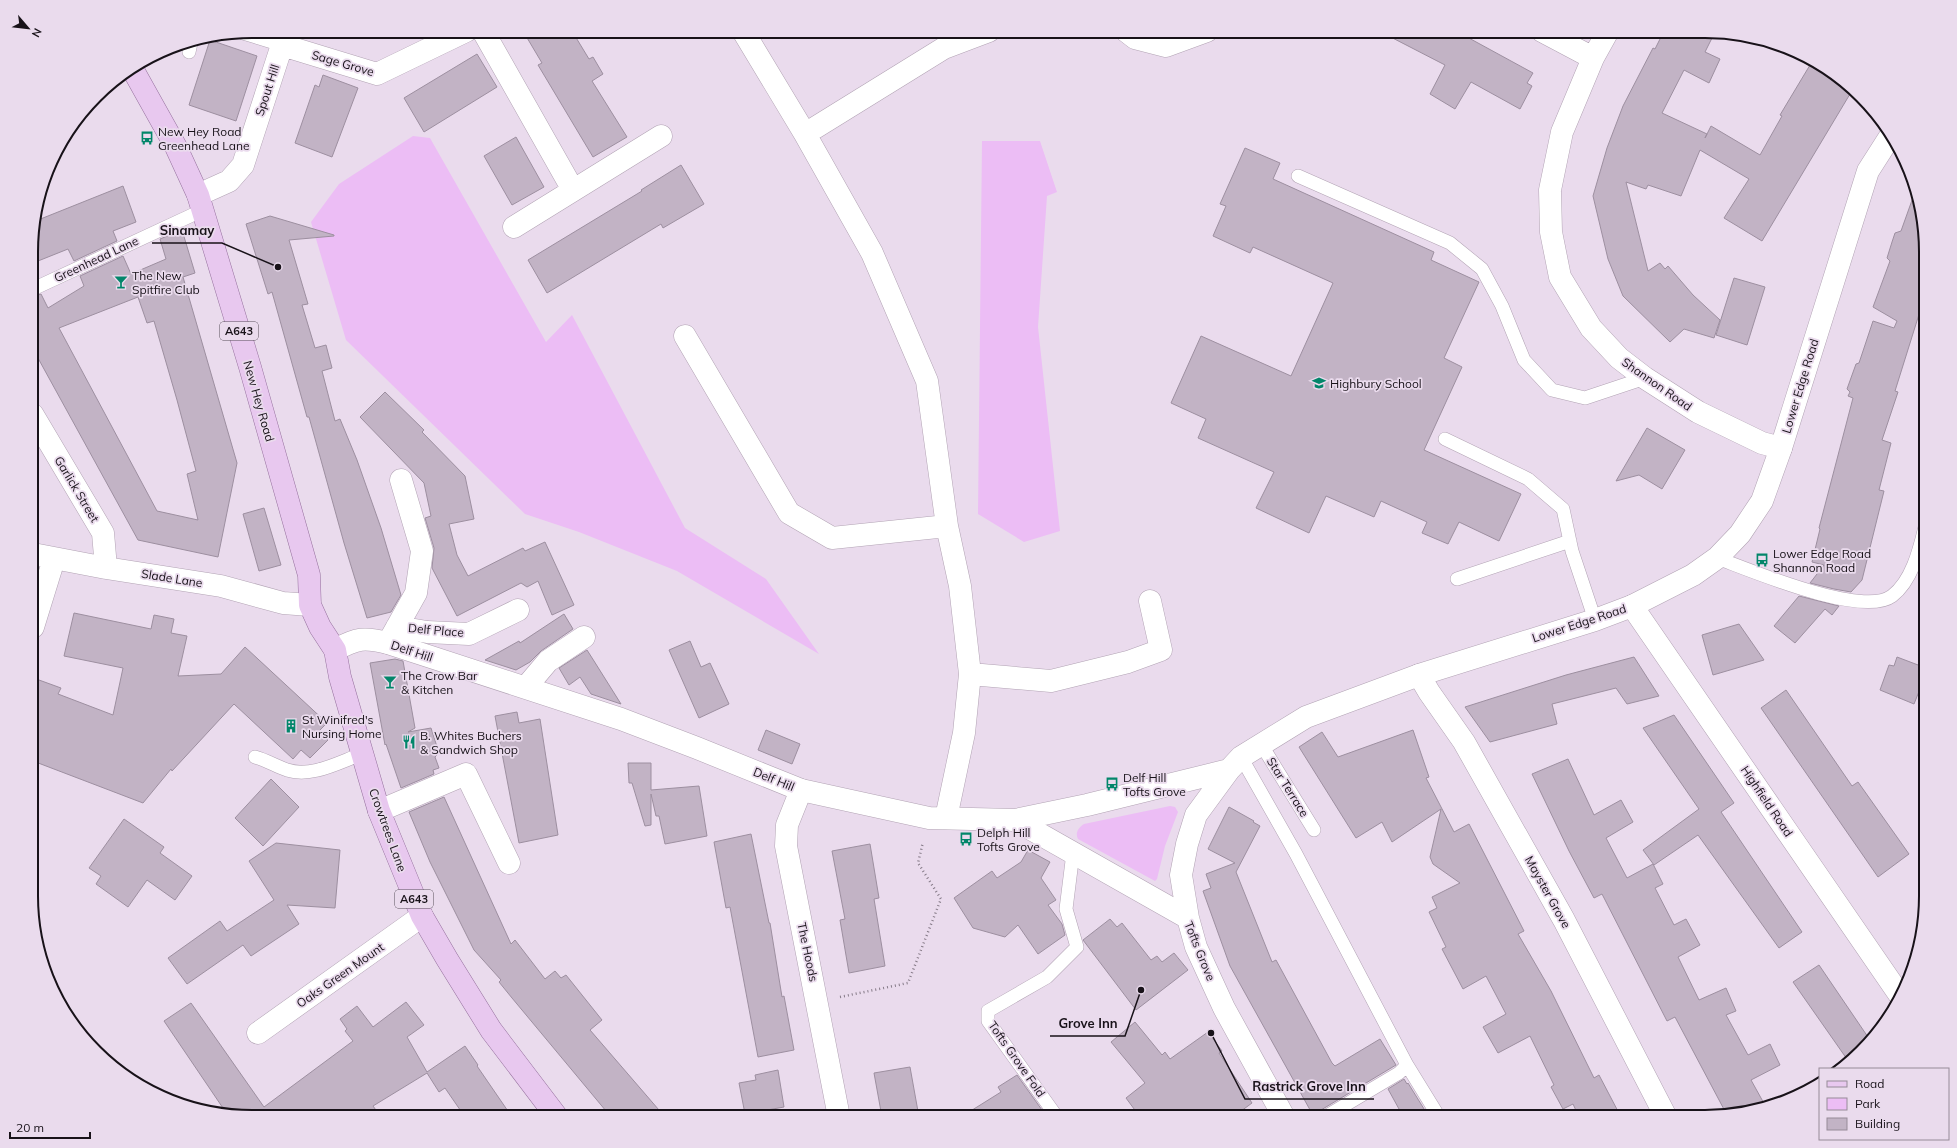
<svg xmlns="http://www.w3.org/2000/svg" width="1957" height="1148" font-family="Mulish,sans-serif">
  <style>
    .green { fill: #ecbdf5 }
    .building { fill: #c2b3c5; stroke: #9d8fa0; fill-rule: evenodd }
    .lines { fill: none; stroke-linecap: round; stroke-linejoin: round }
    .lane-casing { stroke: #b2a3b4; stroke-width: 14 }
    .street-casing { stroke: #b2a3b4; stroke-width: 23 }
    .secondary-casing { stroke: #b2a3b4; stroke-width: 23 }
    .primary-casing { stroke: #95709d; stroke-width: 23 }
    .path { stroke: #867b88; stroke-width: 2.5; stroke-dasharray: 1 3; stroke-linecap: butt }
    .lane { stroke: #fff; stroke-width: 13 }
    .street { stroke: #fff; stroke-width: 22 }
    .secondary { stroke: #fff; stroke-width: 22 }
    .primary { stroke: #e8c8ef; stroke-width: 22 }
    .labels { text-anchor: middle; dominant-baseline: central; stroke-width: 3.5; stroke-linejoin: round; paint-order: stroke }
    .shield { fill: #eadbed; stroke: #574e59; stroke-width: 1 }
    .shield-label { font-size: 11px; font-weight: bold; fill: #181219 }
    .street-label { font-size: 12px; fill: #181219; stroke: #eadbed }
    .poi-label { font-size: 12px; fill: #181219; stroke: #eadbed; text-anchor: start }
    .rim { fill: none; stroke: #181219; stroke-width: 2 }
    .leader { fill: none; stroke: #181219; stroke-width: 1.5 }
    .callout-dot { fill: #181219; stroke: #eadbed; stroke-width: 1.5 }
    .callout-label { font-size: 13px; text-anchor: middle; font-weight: bold; fill: #181219; stroke: #eadbed; stroke-width: 3.5; stroke-linejoin: round; paint-order: stroke }
  </style>
  <rect width="100%" height="100%" fill="#eadbed"/>
  <!-- green -->
  <path class="green" d="M 413,136 L 430,138 L 546,342 L 572,315 L 685,528 L 766,579 L 819,654 L 677,571 L 579,532 L 525,514 L 346,340 L 311,222 L 339,184 Z
    M 982,141 L 1040,141 L 1057,192 L 1047,196 L 1038,327 L 1060,531 L 1024,542 L 978,514 Z
    M 1170,806 L 1175,807 L 1178,812 L 1165,846 L 1157,879 L 1155,881 L 1078,839 C 1075,833 1078,828 1084,824 Z"/>
  <!-- building -->
  <path class="building" d="M 523,31 L 572,31 L 589,59 L 593,57 L 603,74 L 592,81 L 627,137 L 593,157 L 538,65 L 542,63 Z
    M 1379,31 L 1456,31 L 1533,73 L 1527,83 L 1532,86 L 1520,109 L 1471,82 L 1455,109 L 1430,94 L 1445,65 Z
    M 1664,31 L 1715,32 L 1705,52 L 1720,59 L 1709,83 L 1684,70 L 1662,113 L 1707,134 L 1705,138 L 1711,126 L 1760,155 L 1782,116 L 1780,115 L 1813,60 L 1853,89 L 1762,241 L 1724,218 L 1749,179 L 1700,150 L 1681,196 L 1648,185 L 1646,189 L 1626,182 L 1648,271 L 1660,263 L 1665,269 L 1668,266 L 1693,295 L 1720,320 L 1714,338 L 1684,329 L 1670,342 L 1623,296 L 1608,259 L 1593,196 L 1607,148 L 1623,106 L 1653,48 L 1655,49 Z
    M 210,40 L 257,56 L 236,121 L 189,105 Z
    M 477,54 L 497,87 L 424,132 L 404,98 Z
    M 323,75 L 358,88 L 332,157 L 295,143 L 315,85 L 319,87 Z
    M 516,137 L 544,187 L 512,205 L 484,156 Z
    M 1245,148 L 1280,163 L 1273,179 L 1434,252 L 1431,260 L 1479,282 L 1444,358 L 1462,367 L 1424,450 L 1521,494 L 1499,541 L 1459,522 L 1448,544 L 1422,533 L 1427,522 L 1381,501 L 1374,517 L 1326,496 L 1309,533 L 1256,508 L 1274,472 L 1198,438 L 1206,419 L 1171,403 L 1201,336 L 1291,376 L 1333,283 L 1253,247 L 1250,253 L 1213,236 L 1226,206 L 1220,204 Z
    M 681,165 L 704,204 L 663,228 L 661,224 L 547,293 L 528,260 L 642,191 L 641,190 Z
    M 123,186 L 136,222 L 113,231 L 117,241 L 74,261 L 68,249 L 33,263 L 33,222 Z
    M 1916,189 L 1926,238 L 1926,280 L 1923,287 L 1926,288 L 1926,292 L 1895,391 L 1898,392 L 1882,440 L 1891,443 L 1879,490 L 1884,491 L 1862,580 L 1851,592 L 1834,589 L 1810,583 L 1824,565 L 1812,562 L 1820,529 L 1819,528 L 1853,398 L 1848,396 L 1850,392 L 1847,389 L 1856,364 L 1859,363 L 1873,321 L 1894,328 L 1897,321 L 1873,307 L 1890,261 L 1887,258 L 1892,242 L 1895,233 L 1901,231 Z
    M 270,216 L 334,235 L 334,236 L 289,240 L 308,304 L 302,305 L 315,348 L 326,345 L 332,368 L 322,371 L 335,421 L 340,419 L 357,460 L 381,528 L 401,595 L 391,612 L 367,618 L 344,543 L 309,417 L 307,417 L 272,292 L 268,294 L 246,224 Z
    M 182,230 L 195,273 L 183,277 L 237,463 L 218,557 L 138,540 L 33,349 L 33,297 L 41,294 L 48,308 L 84,286 L 80,276 L 123,256 L 131,274 L 166,259 L 160,239 ZM 138,297 L 147,323 L 154,321 L 177,400 L 196,471 L 187,474 L 198,520 L 157,511 L 59,328 Z
    M 1734,278 L 1765,287 L 1747,345 L 1716,335 Z
    M 385,392 L 424,430 L 422,432 L 465,476 L 474,519 L 449,524 L 457,555 L 468,576 L 523,548 L 525,551 L 545,542 L 574,605 L 552,615 L 538,581 L 527,587 L 521,583 L 457,616 L 432,568 L 434,548 L 425,518 L 431,516 L 424,483 L 360,417 Z
    M 1647,428 L 1685,450 L 1662,489 L 1639,475 L 1616,481 Z
    M 264,508 L 281,565 L 259,571 L 243,514 Z
    M 1799,596 L 1839,606 L 1832,615 L 1825,609 L 1795,643 L 1774,626 Z
    M 74,613 L 151,629 L 154,615 L 174,619 L 171,633 L 187,636 L 178,676 L 221,674 L 245,647 L 327,723 L 318,732 L 328,740 L 310,758 L 301,750 L 293,759 L 234,704 L 172,771 L 171,769 L 143,803 L 33,761 L 33,695 L 39,680 L 61,688 L 58,694 L 113,715 L 123,668 L 64,656 Z
    M 564,614 L 573,629 L 541,651 L 530,662 L 516,670 L 485,660 L 519,641 L 520,643 Z
    M 1739,624 L 1764,660 L 1713,675 L 1702,635 Z
    M 690,641 L 701,667 L 710,663 L 729,704 L 699,718 L 669,650 Z
    M 587,650 L 594,661 L 621,704 L 591,694 L 580,677 L 569,685 L 559,668 Z
    M 1634,657 L 1659,696 L 1627,704 L 1616,688 L 1552,704 L 1557,724 L 1490,742 L 1465,707 L 1566,675 Z
    M 1897,657 L 1926,668 L 1926,674 L 1914,704 L 1880,690 L 1889,665 L 1894,666 Z
    M 395,659 L 403,661 L 415,728 L 408,732 L 431,728 L 439,753 L 435,757 L 439,768 L 433,770 L 434,774 L 401,788 L 386,744 L 385,745 L 370,663 Z
    M 1786,690 L 1852,786 L 1858,782 L 1909,854 L 1878,877 L 1761,708 Z
    M 517,712 L 519,723 L 540,719 L 558,835 L 519,843 L 495,716 Z
    M 1674,715 L 1734,803 L 1721,812 L 1802,932 L 1779,948 L 1698,835 L 1654,865 L 1643,850 L 1699,809 L 1643,728 Z
    M 766,730 L 800,744 L 792,764 L 758,750 Z
    M 1413,730 L 1429,777 L 1426,778 L 1454,832 L 1469,824 L 1524,931 L 1518,934 L 1551,991 L 1594,1078 L 1599,1075 L 1621,1117 L 1579,1117 L 1573,1104 L 1563,1109 L 1551,1087 L 1554,1085 L 1530,1036 L 1498,1053 L 1483,1027 L 1506,1014 L 1486,976 L 1463,989 L 1442,949 L 1446,947 L 1429,912 L 1437,908 L 1432,897 L 1460,883 L 1433,864 L 1430,857 L 1441,809 L 1392,842 L 1382,822 L 1356,838 L 1299,747 L 1322,732 L 1338,757 Z
    M 1568,759 L 1594,815 L 1621,800 L 1633,822 L 1606,838 L 1627,878 L 1653,864 L 1663,884 L 1655,888 L 1674,925 L 1686,919 L 1700,945 L 1678,957 L 1699,1000 L 1726,988 L 1736,1011 L 1726,1015 L 1748,1055 L 1770,1044 L 1780,1065 L 1751,1080 L 1766,1107 L 1727,1115 L 1675,1017 L 1667,1021 L 1602,894 L 1594,898 L 1569,851 L 1532,774 Z
    M 628,763 L 651,763 L 651,790 L 699,786 L 707,836 L 665,844 L 659,816 L 656,816 L 651,794 L 651,825 L 645,826 L 632,783 L 629,783 Z
    M 271,779 L 299,807 L 263,846 L 235,818 Z
    M 444,797 L 511,944 L 515,940 L 545,979 L 555,971 L 561,978 L 566,975 L 602,1020 L 590,1030 L 665,1117 L 611,1117 L 512,998 L 499,982 L 501,980 L 474,950 L 430,862 L 409,812 Z
    M 1229,807 L 1254,821 L 1253,822 L 1260,826 L 1236,872 L 1272,962 L 1276,960 L 1332,1063 L 1335,1066 L 1380,1039 L 1396,1065 L 1321,1110 L 1317,1117 L 1314,1117 L 1230,966 L 1203,891 L 1211,888 L 1206,874 L 1235,863 L 1208,849 Z
    M 124,819 L 164,847 L 160,853 L 192,876 L 175,900 L 147,880 L 128,907 L 96,884 L 101,876 L 89,868 Z
    M 751,834 L 769,923 L 770,923 L 782,997 L 784,996 L 794,1050 L 758,1057 L 730,907 L 726,908 L 714,842 Z
    M 276,843 L 340,850 L 335,908 L 287,905 L 299,924 L 251,956 L 243,945 L 187,984 L 168,958 L 220,921 L 227,931 L 274,900 L 249,861 Z
    M 870,844 L 879,898 L 874,899 L 885,966 L 849,973 L 840,920 L 845,919 L 832,851 Z
    M 1028,850 L 1050,862 L 1041,878 L 1056,900 L 1048,905 L 1062,924 L 1065,935 L 1038,954 L 1018,925 L 1005,937 L 973,928 L 954,898 L 992,871 L 997,878 L 1021,862 Z
    M 1110,919 L 1117,927 L 1122,923 L 1151,960 L 1157,956 L 1162,962 L 1174,953 L 1188,970 L 1136,1010 L 1083,940 Z
    M 1819,965 L 1870,1040 L 1861,1052 L 1849,1062 L 1793,982 Z
    M 406,1002 L 424,1025 L 407,1037 L 427,1072 L 465,1046 L 478,1065 L 477,1066 L 512,1117 L 465,1117 L 445,1088 L 439,1092 L 427,1073 L 373,1106 L 381,1117 L 252,1117 L 227,1114 L 164,1021 L 191,1003 L 264,1107 L 353,1041 L 345,1031 L 347,1029 L 340,1019 L 357,1006 L 373,1027 Z
    M 1135,1022 L 1162,1055 L 1165,1052 L 1170,1059 L 1208,1032 L 1222,1051 L 1219,1053 L 1252,1103 L 1233,1117 L 1140,1117 L 1126,1098 L 1145,1083 L 1111,1042 Z
    M 910,1067 L 919,1117 L 882,1117 L 874,1073 Z
    M 778,1070 L 784,1107 L 745,1114 L 739,1083 L 756,1080 L 755,1075 Z
    M 1017,1075 L 1047,1117 L 961,1117 L 1001,1092 L 998,1087 Z
    M 1404,1079 L 1407,1084 L 1408,1083 L 1429,1117 L 1399,1117 L 1399,1109 L 1388,1089 Z"/>
  <g class="lines">
    <!-- lane casing -->
    <g class="lane-casing">
      <path id="lane" d="M 243,33 L 282,45
        M 189,52 L 191,43
        M 1298,176 L 1450,243 L 1482,269 L 1502,306 L 1524,360 L 1552,390 L 1585,398 L 1645,378
        M 33,289 L 203,210
        M 1445,439 L 1528,479 L 1563,509 L 1572,551 L 1595,620
        M 1717,558 C 1750,570 1862,618 1892,596 C 1913,580 1920,547 1926,523
        M 1457,579 L 1570,541
        M 1261,744 L 1314,830
        M 255,757 C 266,760 276,766 287,770 C 312,778 339,762 362,754
        M 1241,757 L 1296,854 L 1407,1065 L 1399,1073 L 1325,1117
        M 1407,1065 L 1439,1117
        M 1057,1117 L 988,1021 L 988,1011 L 1047,977 L 1077,947 L 1066,909 L 1073,853"/>
    </g>
    <!-- street casing -->
    <g class="street-casing">
      <path id="street" d="M 483,31 L 573,190
        M 743,31 L 805,134 L 872,253 L 927,381 L 947,526 L 960,586 L 970,674 L 964,733 L 946,818
        M 1126,31 L 1135,38 L 1166,46 L 1207,31
        M 1542,31 L 1593,58
        M 1608,31 L 1593,58 L 1562,132 L 1550,190 L 1551,232 L 1560,277 L 1591,328 L 1619,358 L 1645,378 L 1698,412 L 1762,443 L 1781,448
        M 282,45 L 377,74 L 466,31
        M 805,134 L 944,48 L 989,31
        M 198,195 L 229,181 L 243,165 L 282,45 L 285,31
        M 514,227 L 661,136
        M 685,336 L 789,513 L 832,538 L 947,526
        M 33,415 L 103,533 L 106,568
        M 33,554 L 106,568 L 221,586 L 283,603 L 310,605
        M 1632,606 L 1901,997
        M 33,627 L 54,559
        M 397,627 L 427,632 L 469,634 L 518,610
        M 388,643 L 416,593 L 422,551 L 401,480
        M 970,674 L 1051,681 L 1128,662 L 1161,650 L 1150,601
        M 1419,675 L 1429,692 L 1464,742 L 1564,920 L 1666,1117
        M 526,687 L 548,661 L 584,637
        M 801,790 L 787,825 L 786,846 L 839,1117
        M 379,811 L 466,774 L 509,863
        M 258,1033 L 422,916"/>
    </g>
    <!-- secondary casing -->
    <g class="secondary-casing">
      <path id="secondary" d="M 335,650 C 357,638 364,637 388,643 L 621,719 L 697,748 L 801,790 L 929,818 L 1015,820 L 1087,805 L 1229,770
        M 1015,820 L 1188,918
        M 1284,1117 L 1224,1008 L 1196,947 L 1188,918 L 1181,875 L 1187,844 L 1196,815 L 1229,770 L 1241,757 L 1306,717 L 1419,675 L 1595,620 L 1632,606 L 1693,575 L 1717,558 L 1740,534 L 1762,501 L 1781,448 L 1868,171 L 1891,135"/>
    </g>
    <!-- primary casing -->
    <g class="primary-casing">
      <path id="primary" d="M 133,70 L 176,147 L 198,195 L 250,367 L 309,575 L 310,605 L 320,627 L 335,650 L 340,677 L 379,811 L 422,916 L 447,959 L 491,1030 L 557,1117"/>
    </g>
    <!-- path -->
    <path class="path" d="M 840,997 L 908,983 L 941,899 L 918,863 L 923,842"/>
    <!-- lane -->
    <use href="#lane" class="lane"/>
    <!-- street -->
    <use href="#street" class="street"/>
    <!-- secondary -->
    <use href="#secondary" class="secondary"/>
    <!-- primary -->
    <use href="#primary" class="primary"/>
  </g>
  <!-- icons -->
  <defs>
    <g id="bus-bare" transform="scale(1.08)"><path d="M-5-6H5V4H4V6H2V4H-2V6H-4V4H-5ZM-3.5-4V0h7V-4ZM-3.5 1.2v1.5H-2V1.2ZM2 1.2v1.5H3.5V1.2Z" fill="#02866a" stroke="#eadbed" stroke-width="2.5" paint-order="stroke"/></g>
    <g id="bar-bare" transform="scale(1.08)"><path d="M-6-5H6L.8 .8V4.5H3.5V6h-7V4.5H-.8V.8Z" fill="#02866a" stroke="#eadbed" stroke-width="2.5" paint-order="stroke"/></g>
    <g id="school-bare" transform="scale(1.08)"><path d="M0-5L7-2L0 1L-7-2ZM-4 1L0 2.5L4 1V4Q0 6-4 4Z" fill="#02866a" stroke="#eadbed" stroke-width="2.5" paint-order="stroke"/></g>
    <g id="building-bare" transform="scale(1.08)"><path d="M-4-6H4V6H1V3H-1V6H-4ZM-2.5-4.3h1.7v1.8h-1.7ZM.8-4.3h1.7v1.8H.8ZM-2.5-1h1.7V.8h-1.7ZM.8-1h1.7V.8H.8Z" fill="#02866a" stroke="#eadbed" stroke-width="2.5" paint-order="stroke"/></g>
    <g id="restaurant-bare" transform="scale(1.08)"><path d="M-5-6h1v4h1v-4h1v4h1v-4h1v5L-1.5 .5V6h-2V.5L-5-1ZM5-6V6H3V1.5H1.5Q1.5-4 5-6Z" fill="#02866a" stroke="#eadbed" stroke-width="2.5" paint-order="stroke"/></g>
  </defs>
  <g fill-rule="evenodd">
    <use href="#bus-bare" x="147" y="138"/>
    <use href="#bar-bare" x="121" y="282"/>
    <use href="#school-bare" x="1319" y="383"/>
    <use href="#bus-bare" x="1762" y="560"/>
    <use href="#bar-bare" x="390" y="682"/>
    <use href="#building-bare" x="291" y="726"/>
    <use href="#restaurant-bare" x="409" y="742"/>
    <use href="#bus-bare" x="1112" y="784"/>
    <use href="#bus-bare" x="966" y="839"/>
  </g>
  <g class="labels">
    <!-- shield labels -->
    <g class="shield">
      <rect x="220" y="322" width="38" height="18" rx="3"/>
      <rect x="395" y="890" width="38" height="18" rx="3"/>
    </g>
    <g class="shield-label">
      <text x="239" y="331">A643</text>
      <text x="414" y="899">A643</text>
    </g>
    <!-- street labels -->
    <g class="street-label">
      <text transform="translate(343 63) rotate(16)">Sage Grove</text>
      <text transform="translate(267 90) rotate(-72)">Spout Hill</text>
      <text transform="translate(96 259) rotate(-25)">Greenhead Lane</text>
      <text transform="translate(1657 384) rotate(35)">Shannon Road</text>
      <text transform="translate(1800 386) rotate(-73)">Lower Edge Road</text>
      <text transform="translate(259 401) rotate(74)">New Hey Road</text>
      <text transform="translate(77 489) rotate(59)">Garlick Street</text>
      <text transform="translate(172 578) rotate(9)">Slade Lane</text>
      <text transform="translate(1579 623) rotate(-18)">Lower Edge Road</text>
      <text transform="translate(436 630) rotate(5)">Delf Place</text>
      <text transform="translate(412 651) rotate(18)">Delf Hill</text>
      <text transform="translate(774 779) rotate(22)">Delf Hill</text>
      <text transform="translate(1288 787) rotate(58)">Star Terrace</text>
      <text transform="translate(1767 801) rotate(56)">Highfield Road</text>
      <text transform="translate(388 830) rotate(70)">Crowtrees Lane</text>
      <text transform="translate(1548 892) rotate(61)">Mayster Grove</text>
      <text transform="translate(1200 951) rotate(68)">Tofts Grove</text>
      <text transform="translate(808 952) rotate(78)">The Hoods</text>
      <text transform="translate(340 975) rotate(-35)">Oaks Green Mount</text>
      <text transform="translate(1017 1059) rotate(55)">Tofts Grove Fold</text>
    </g>
    <!-- poi labels -->
    <g class="poi-label">
      <text x="158" y="131">New Hey Road<tspan x="158" dy="14">Greenhead Lane</tspan></text>
      <text x="132" y="275">The New<tspan x="132" dy="14">Spitfire Club</tspan></text>
      <text x="1330" y="383">Highbury School</text>
      <text x="1773" y="553">Lower Edge Road<tspan x="1773" dy="14">Shannon Road</tspan></text>
      <text x="401" y="675">The Crow Bar<tspan x="401" dy="14">&amp; Kitchen</tspan></text>
      <text x="302" y="719">St Winifred's<tspan x="302" dy="14">Nursing Home</tspan></text>
      <text x="420" y="735">B. Whites Buchers<tspan x="420" dy="14">&amp; Sandwich Shop</tspan></text>
      <text x="1123" y="777">Delf Hill<tspan x="1123" dy="14">Tofts Grove</tspan></text>
      <text x="977" y="832">Delph Hill<tspan x="977" dy="14">Tofts Grove</tspan></text>
    </g>
  </g>
  <!-- crop -->
  <path d="M0 0H1957V1148H0ZM252 38H1705A214 214 0 0 1 1919 252V896A214 214 0 0 1 1705 1110H252A214 214 0 0 1 38 896V252A214 214 0 0 1 252 38Z" fill="#eadbed" fill-rule="evenodd"/>
  <path class="rim" d="M252 38H1705A214 214 0 0 1 1919 252V896A214 214 0 0 1 1705 1110H252A214 214 0 0 1 38 896V252A214 214 0 0 1 252 38Z"/>
  <!-- callouts -->
  <path class="leader" d="M278 267L222 243H152M1141 990L1125 1036H1050M1211 1033L1245 1099H1374"/>
  <g class="callout-dot">
    <circle cx="278" cy="267" r="4"/>
    <circle cx="1141" cy="990" r="4"/>
    <circle cx="1211" cy="1033" r="4"/>
  </g>
  <g class="callout-label">
    <text x="187" y="235">Sinamay</text>
    <text x="1088" y="1028">Grove Inn</text>
    <text x="1309" y="1091">Rastrick Grove Inn</text>
  </g>
  <!-- legend -->
  <rect x="1819" y="1068" width="130" height="72" fill="#eadbed" stroke="#968b98"/>
  <rect x="1827" y="1081" width="20" height="6" fill="#e8c8ef" stroke="#968b98"/>
  <text x="1855" y="1088" font-size="12" fill="#181219">Road</text>
  <rect x="1827" y="1098" width="20" height="12" fill="#ecbdf5" stroke="#968b98"/>
  <text x="1855" y="1108" font-size="12" fill="#181219">Park</text>
  <rect x="1827" y="1118" width="20" height="12" fill="#c2b3c5" stroke="#968b98"/>
  <text x="1855" y="1128" font-size="12" fill="#181219">Building</text>
  <!-- north arrow -->
  <g transform="translate(28 28) rotate(118)" stroke="#eadbed" stroke-width="3" paint-order="stroke">
  <path d="M0-3L7 15L0 10L-7 15Z" fill="#181219"/>
  <text y="-6" font-size="11" font-weight="bold" text-anchor="middle" fill="#181219">N</text>
  </g>
  <!-- scale -->
  <path d="M10 1132v6h80v-6" fill="none" stroke="#181219" stroke-width="2"/>
  <text x="16" y="1132" font-size="12" fill="#181219" stroke="#eadbed" stroke-width="3" paint-order="stroke">20 m</text>
</svg>
